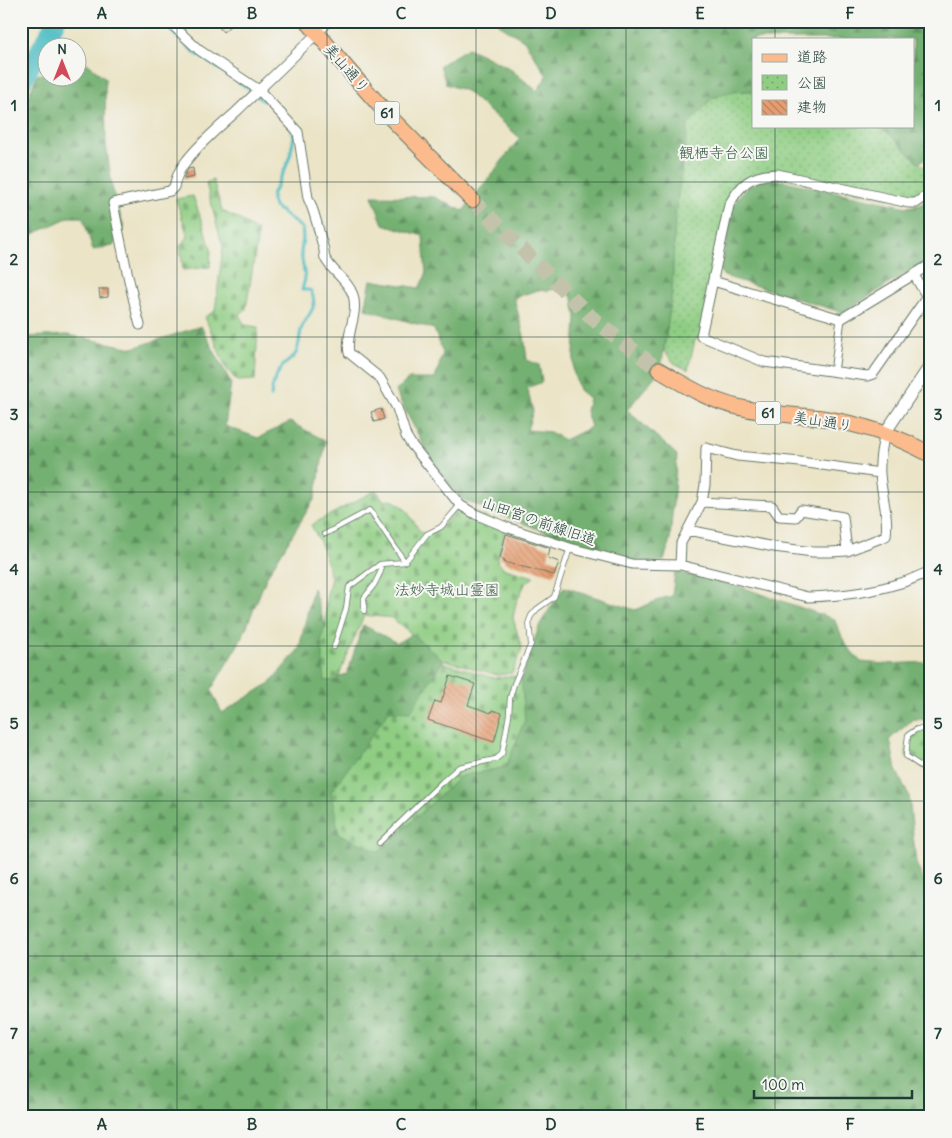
<svg xmlns="http://www.w3.org/2000/svg" width="952" height="1138" font-family="Delius,'Klee One',sans-serif">
  <style>
    .forest { fill: url(#forest-firs); stroke: #497652; fill-rule: evenodd }
    .cemetery { fill: url(#cemetery-stones); stroke: #57855c }
    .park { fill: url(#park-dots); stroke: #57855c }
    .lines { fill: none; stroke-linecap: round; stroke-linejoin: round }
    .stream { stroke: #4fbec4; stroke-width: 3 }
    .river { stroke: #4fbec4; stroke-width: 19 }
    .building { fill: url(#building-back-hatch) }
    .primary-tunnel { stroke: #c2c3aa; stroke-width: 15; stroke-dasharray: 15 8; stroke-linecap: butt }
    .service-casing { stroke: #667767; stroke-width: 6 }
    .pedestrian-casing { stroke: #667767; stroke-width: 9 }
    .minor-casing { stroke: #667767; stroke-width: 11 }
    .tertiary-casing { stroke: #667767; stroke-width: 13 }
    .primary-casing { stroke: #667767; stroke-width: 17 }
    .service { stroke: #fff; stroke-width: 4.5 }
    .pedestrian { stroke: #fff; stroke-width: 7 }
    .minor { stroke: #fff; stroke-width: 9 }
    .tertiary { stroke: #fff; stroke-width: 11 }
    .primary { stroke: #fbbb8d; stroke-width: 15 }
    .grid { fill: none; stroke: #1f3d34; stroke-width: 1; stroke-opacity: 0.55 }
    .labels { text-anchor: middle; dominant-baseline: central; stroke-width: 4; stroke-linejoin: round; paint-order: stroke }
    .shield { fill: #f6f6f2; stroke: #60746d; stroke-width: 1 }
    .shield-label { font-size: 14px; font-weight: bold; fill: #1f3d34 }
    .street-label { font-size: 15px; fill: #1f3d34; stroke: #f6f6f2 }
    .park-label { font-size: 15px; fill: #355a44; stroke: #f6f6f2 }
    .neatline { fill: none; stroke: #1f3d34; stroke-width: 2 }
    .grid-label { font-size: 16px; text-anchor: middle; font-weight: bold; fill: #1f3d34 }
  </style>
  <defs>
    <pattern id="forest-firs" width="22" height="20" patternUnits="userSpaceOnUse" patternTransform="scale(1.25)"><rect width="22" height="20" fill="#73b071"/><path d="M5 1l3.5 6h-7zM16 11l3.5 6h-7z" fill="#5e905e"/></pattern>
    <pattern id="cemetery-stones" width="16" height="16" patternUnits="userSpaceOnUse" patternTransform="scale(1.25)"><rect width="16" height="16" fill="#8fcd83"/><path d="M2 7V4a2 2 0 0 1 4 0v3zM10 15v-3a2 2 0 0 1 4 0v3z" fill="#74a86c"/></pattern>
    <pattern id="park-dots" width="8" height="8" patternUnits="userSpaceOnUse" patternTransform="scale(1.25)"><rect width="8" height="8" fill="#8fcd83"/><path d="M2 2h.1M6 6h.1" fill="none" stroke="#74a86c" stroke-width="1.8" stroke-linecap="round"/></pattern>
    <pattern id="building-back-hatch" width="6" height="6" patternUnits="userSpaceOnUse" patternTransform="scale(1.25)"><rect width="6" height="6" fill="#e69c6f"/><path d="M-1 5l2 2M0 0l6 6M5-1l2 2" fill="none" stroke="#ba805c"/></pattern>
  </defs>
  <rect width="100%" height="100%" fill="#f6f6f2"/>
  <filter id="ink" filterUnits="userSpaceOnUse"><feTurbulence type="fractalNoise" baseFrequency=".02" numOctaves="2"/><feDisplacementMap in="SourceGraphic" scale="10" xChannelSelector="R" yChannelSelector="G"/><feConvolveMatrix kernelMatrix="1 2 1 2 8 2 1 2 1" color-interpolation-filters="sRGB"/></filter>
  <filter id="wash" filterUnits="userSpaceOnUse"><feTurbulence type="fractalNoise" baseFrequency=".0096" numOctaves="4" result="noise"/><feDisplacementMap in="SourceGraphic" scale="20" xChannelSelector="R" yChannelSelector="G"/><feGaussianBlur stdDeviation="1.12" result="paint"/><feColorMatrix in="noise" values="0 0 0 0 0 0 0 0 0 0 0 0 0 0 0 0 0 1.4 0 .05"/><feComposite in="paint" operator="in"/></filter>
  <g filter="url(#wash)">
    <rect width="100%" height="100%" fill="#ebe4c7"/>
    <!-- forest -->
    <path class="forest" d="M 498,21 L 931,21 L 931,154 L 919,163 L 889,134 L 878,126 L 913,126 L 913,39 L 753,39 L 753,91 L 730,92 L 675,217 L 672,293 L 661,369 L 627,410 L 677,455 L 670,539 L 664,561 L 644,563 L 609,557 L 459,498 L 433,463 L 395,391 L 409,379 L 435,379 L 443,353 L 434,329 L 365,309 L 371,280 L 419,288 L 426,275 L 423,236 L 383,224 L 372,196 L 434,197 L 463,211 L 520,138 L 466,91 L 446,84 L 440,65 L 468,48 L 509,68 L 537,91 L 547,76 L 524,40 L 499,25 ZM 563,285 L 573,299 L 576,317 L 573,371 L 579,390 L 589,398 L 586,411 L 591,427 L 564,440 L 550,432 L 527,430 L 533,411 L 527,388 L 542,382 L 539,365 L 527,360 L 524,336 L 514,298 L 537,290 L 548,291 Z
      M 81,58 L 105,78 L 106,144 L 112,187 L 124,227 L 113,246 L 93,250 L 83,217 L 69,217 L 21,240 L 21,110 L 26,103 L 37,75 L 47,73 L 48,78 L 78,78 L 78,59 Z
      M 769,178 L 907,207 L 920,205 L 931,198 L 931,258 L 845,311 L 841,312 L 724,276 L 720,271 C 723,258 726,246 728,233 C 731,220 732,206 739,196 C 747,186 758,181 769,178 Z
      M 201,326 L 231,383 L 225,426 L 258,438 L 290,422 L 326,441 L 315,498 L 267,576 L 242,638 L 211,690 L 222,713 L 270,683 L 299,649 L 313,588 L 328,635 L 325,681 L 347,674 L 363,625 L 397,643 L 418,630 L 445,657 L 415,720 L 379,852 L 461,776 L 506,767 L 521,729 L 521,679 L 540,624 L 564,587 L 635,610 L 666,597 L 672,597 L 675,572 L 738,586 L 834,619 L 846,645 L 861,662 L 885,664 L 931,662 L 931,720 L 913,719 L 890,739 L 896,770 L 909,796 L 916,863 L 931,898 L 931,1117 L 21,1117 L 21,337 L 68,335 L 133,348 Z"/>
    <!-- cemetery -->
    <path class="cemetery" d="M 213,180 L 222,211 L 239,219 L 257,231 L 257,241 L 246,309 L 239,315 L 245,325 L 258,327 L 255,380 L 237,381 L 226,368 L 205,317 L 215,311 L 223,246 L 219,234 L 206,183 Z
      M 193,196 L 211,248 L 210,267 L 183,270 L 180,246 L 188,237 L 176,199 Z
      M 376,490 L 384,501 L 392,500 L 405,508 L 421,533 L 427,534 L 441,527 L 460,505 L 506,527 L 497,562 L 505,569 L 534,577 L 525,584 L 516,603 L 513,618 L 522,649 L 512,673 L 497,675 L 442,659 L 392,618 L 364,615 L 337,680 L 325,681 L 321,643 L 326,619 L 326,598 L 331,578 L 321,544 L 311,525 Z
      M 442,662 L 494,678 L 514,676 L 521,679 L 525,720 L 506,767 L 461,776 L 379,852 L 339,834 L 331,792 L 389,711 L 410,712 Z
      M 917,729 L 931,730 L 931,773 L 906,756 L 908,735 Z"/>
    <!-- park -->
    <path class="park" d="M 753,91 L 753,126 L 878,126 L 889,134 L 919,163 L 926,168 L 931,175 L 931,192 L 916,203 L 763,174 L 735,193 L 701,336 L 695,340 L 688,370 L 674,363 L 664,350 L 672,293 L 675,217 L 688,125 L 712,98 L 730,92 Z"/>
    <g class="lines">
      <!-- stream -->
      <path class="stream" d="M 160,21 L 195,53 L 251,90 L 263,101
        M 271,396 C 272,385 275,376 282,367 C 286,362 293,359 296,353 C 300,345 299,335 302,327 C 308,313 319,309 311,291 L 309,290 L 302,290 L 305,279 L 301,252 L 303,238 L 302,228 L 274,206 L 272,201 L 272,195 L 285,169 L 290,156 L 294,136 L 292,131"/>
      <!-- river -->
      <path class="river" d="M 21,83 L 56,21"/>
    </g>
    <g id="blocks">
      <!-- building -->
      <path class="building" d="M 214,21 L 236,21 L 223,32 Z
        M 193,168 L 194,177 L 184,179 L 184,177 L 188,169 Z
        M 99,289 L 108,289 L 108,297 L 100,298 Z
        M 381,409 L 384,419 L 374,422 L 371,412 Z
        M 506,534 L 550,548 L 548,558 L 559,562 L 554,575 L 504,562 L 505,560 L 500,558 Z
        M 450,676 L 475,684 L 468,705 L 491,713 L 492,710 L 502,713 L 494,742 L 428,720 L 435,701 L 441,703 Z"/>
    </g>
  </g>
  <g filter="url(#ink)">
    <use href="#blocks" fill-opacity="0" stroke="#667767" stroke-width="1"/>
    <g class="lines">
      <!-- primary-tunnel -->
      <path class="primary-tunnel" d="M 472,200 L 592,318 L 659,370"/>
      <!-- service casing -->
      <g class="service-casing">
        <path id="service" d="M 325,534 L 370,510 L 405,562
          M 364,611 L 364,598 L 374,585 L 381,571 L 380,564
          M 334,647 L 346,609 L 349,587 L 380,564 L 405,562 L 427,534 L 441,527 L 460,505
          M 931,730 L 917,729 L 908,735 L 906,756 L 931,773
          M 379,843 L 442,782 L 459,767 L 496,759 L 502,754 L 509,715 L 510,698 L 514,684 L 531,644 L 529,621 L 531,616 L 537,609 L 554,597 L 570,548"/>
      </g>
      <!-- pedestrian casing -->
      <g class="pedestrian-casing">
        <path id="pedestrian" d="M 834,372 L 841,319"/>
      </g>
      <!-- minor casing -->
      <g class="minor-casing">
        <path id="minor" d="M 168,21 L 199,50 L 259,90 L 298,132 L 308,198 C 316,214 319,233 324,250 C 324,253 324,255 325,258 C 332,272 348,280 353,295 C 359,315 345,334 349,353 L 380,378 L 397,408 L 406,436 L 411,444 L 460,505 L 475,514 L 506,527 L 570,548 L 632,564 L 680,565 L 808,597 C 838,596 868,593 897,584 C 907,582 916,577 926,573 L 931,572
          M 914,275 L 926,295 L 924,301 L 873,374 L 867,376 L 764,362 L 701,336 L 729,205 C 741,183 751,175 777,174 L 909,203 L 916,203 L 931,192
          M 713,281 L 841,319 L 931,264
          M 140,325 C 129,285 121,244 113,203 L 170,191 L 174,187 C 176,177 180,168 187,160 C 201,142 219,127 236,112 C 267,82 299,52 329,21
          M 702,502 L 772,506 L 779,516 L 796,517 L 801,510 L 843,517 L 847,551
          M 688,530 L 774,547 L 813,552 L 830,552 L 847,551 L 886,536 C 889,514 881,494 880,473 C 879,459 882,446 885,433
          M 680,565 L 681,543 L 702,502 L 705,485 L 706,448 L 737,456 L 800,462 L 880,473"/>
      </g>
      <!-- tertiary casing -->
      <g class="tertiary-casing">
        <path id="tertiary" d="M 885,433 L 931,364"/>
      </g>
      <!-- primary casing -->
      <g class="primary-casing">
        <path id="primary" d="M 307,21 L 350,72 L 388,115 L 472,200
          M 659,370 C 684,385 710,401 738,407 C 766,414 794,415 822,418 C 860,424 898,436 931,455"/>
      </g>
      <!-- service -->
      <use href="#service" class="service"/>
      <!-- pedestrian -->
      <use href="#pedestrian" class="pedestrian"/>
      <!-- minor -->
      <use href="#minor" class="minor"/>
      <!-- tertiary -->
      <use href="#tertiary" class="tertiary"/>
      <!-- primary -->
      <use href="#primary" class="primary"/>
    </g>
  </g>
  <!-- grid -->
  <path class="grid" d="M 177,21 L 177,1117M 327,21 L 327,1117M 476,21 L 476,1117M 626,21 L 626,1117M 775,21 L 775,39M 775,126 L 775,1117M 21,182 L 931,182M 21,337 L 931,337M 21,492 L 931,492M 21,646 L 931,646M 21,801 L 931,801M 21,956 L 931,956"/>
  <g class="labels">
    <!-- shield labels -->
    <g class="shield">
      <rect x="374.5" y="101.5" width="25" height="23" rx="4"/>
      <rect x="755.5" y="401.5" width="25" height="23" rx="4"/>
    </g>
    <g class="shield-label">
      <text x="387" y="113">61</text>
      <text x="768" y="413">61</text>
    </g>
    <!-- street labels -->
    <g class="street-label">
      <text transform="translate(347 68) rotate(49)">美山通り</text>
      <text transform="translate(823 421) rotate(9)">美山通り</text>
      <text transform="translate(539 521) rotate(19)">山田宮の前線旧道</text>
    </g>
    <!-- park labels -->
    <g class="park-label">
      <text x="724" y="152">観栖寺台公園</text>
      <text x="447" y="589">法妙寺城山霊園</text>
    </g>
  </g>
  <!-- margin -->
  <rect width="952" height="1138" fill="none" stroke="#f6f6f2" stroke-width="55"/>
  <!-- legend -->
  <rect x="752" y="38" width="162" height="90" fill="#f6f6f2" stroke="#a0aca6"/>
  <rect x="762" y="54" width="25" height="8" fill="#fbbb8d" stroke="#a0aca6"/>
  <text x="797" y="62" font-size="15" fill="#1f3d34">道路</text>
  <rect x="762" y="75" width="25" height="15" fill="url(#park-dots)" stroke="#a0aca6"/>
  <text x="797" y="88" font-size="15" fill="#1f3d34">公園</text>
  <rect x="762" y="100" width="25" height="15" fill="url(#building-back-hatch)" stroke="#a0aca6"/>
  <text x="797" y="112" font-size="15" fill="#1f3d34">建物</text>
  <!-- north arrow -->
  <g transform="translate(62 62)"><circle r="24" fill="#f6f6f2" stroke="#a0aca6"/>
  <path d="M0-4L9 19L0 12L-9 19Z" fill="#d1495b"/>
  <text y="-8" font-size="14" font-weight="bold" text-anchor="middle" fill="#1f3d34">N</text>
  </g>
  <!-- scale -->
  <path d="M754 1090v8h158v-8" fill="none" stroke="#1f3d34" stroke-width="2.5"/>
  <text x="762" y="1090" font-size="15" fill="#1f3d34" stroke="#f6f6f2" stroke-width="4" paint-order="stroke">100 m</text>
  <rect x="28" y="28" width="896" height="1082" class="neatline"/>
  <g class="grid-label">
    <text x="102" y="19">A</text>
    <text x="252" y="19">B</text>
    <text x="401" y="19">C</text>
    <text x="551" y="19">D</text>
    <text x="700" y="19">E</text>
    <text x="850" y="19">F</text>
    <text x="14" y="111">1</text>
    <text x="938" y="111">1</text>
    <text x="14" y="265">2</text>
    <text x="938" y="265">2</text>
    <text x="14" y="420">3</text>
    <text x="938" y="420">3</text>
    <text x="14" y="575">4</text>
    <text x="938" y="575">4</text>
    <text x="14" y="729">5</text>
    <text x="938" y="729">5</text>
    <text x="14" y="884">6</text>
    <text x="938" y="884">6</text>
    <text x="14" y="1039">7</text>
    <text x="938" y="1039">7</text>
    <text x="102" y="1130">A</text>
    <text x="252" y="1130">B</text>
    <text x="401" y="1130">C</text>
    <text x="551" y="1130">D</text>
    <text x="700" y="1130">E</text>
    <text x="850" y="1130">F</text>
  </g>
</svg>
